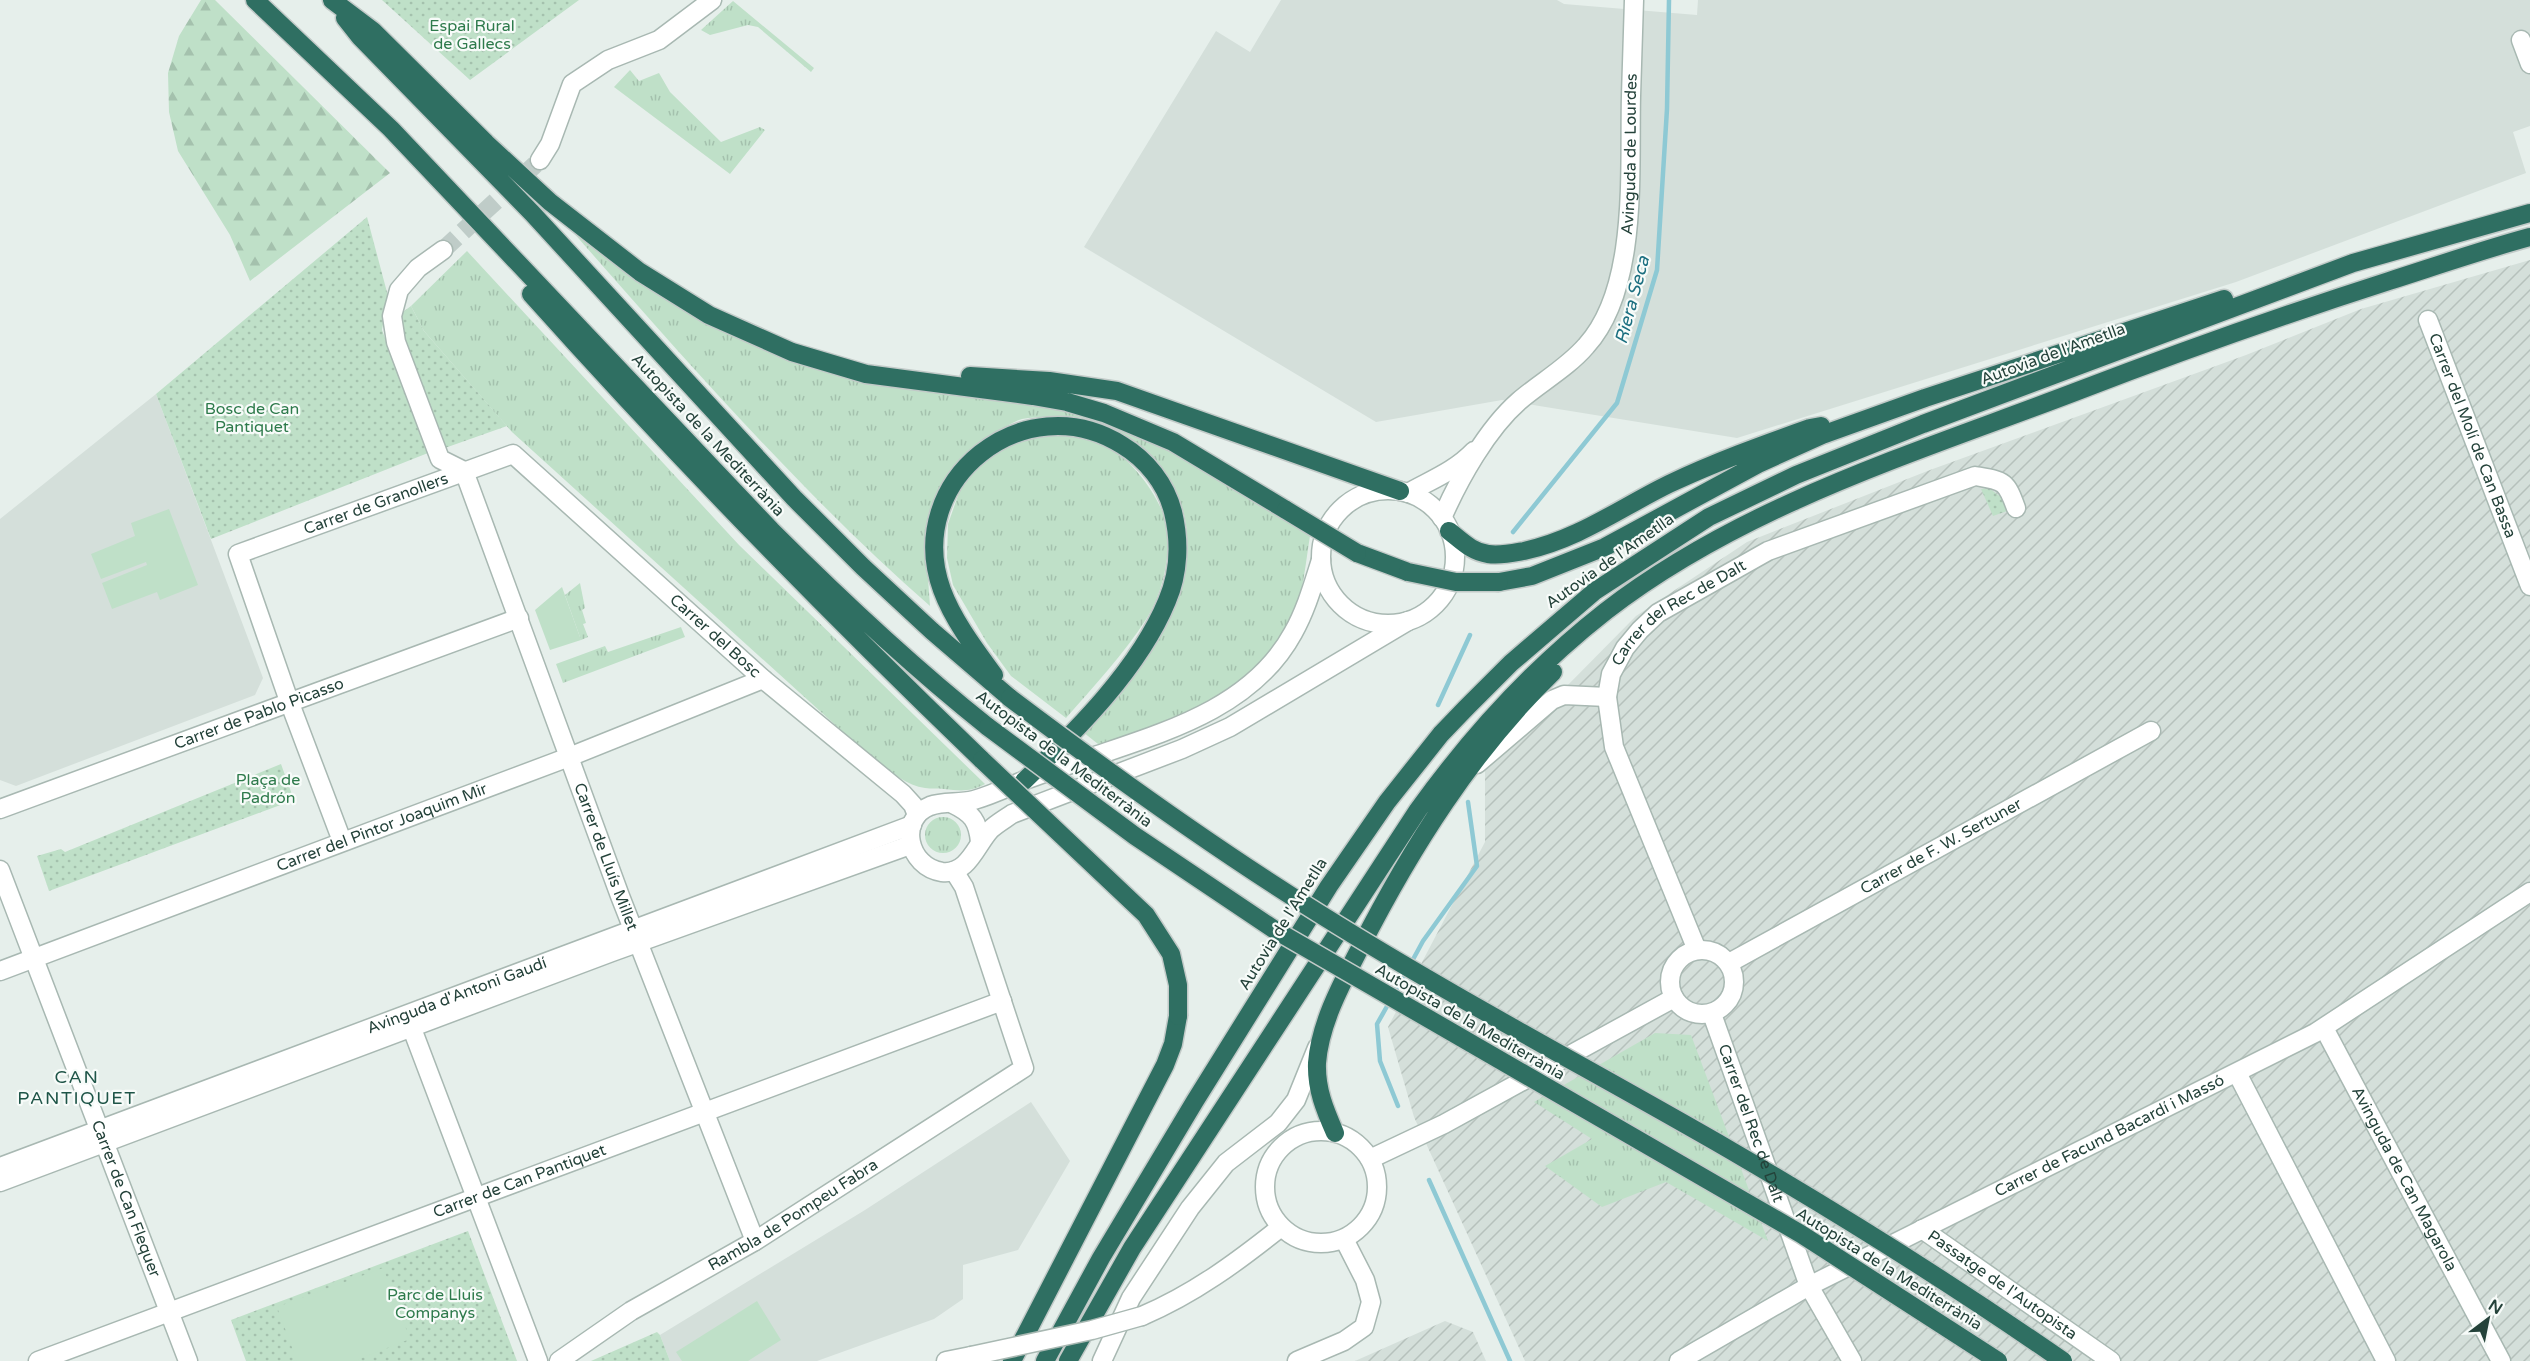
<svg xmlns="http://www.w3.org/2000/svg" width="2530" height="1361" font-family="'Varela Round',sans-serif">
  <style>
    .built { fill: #d4dfda }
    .industrial { fill: url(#industrial-furrows) }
    .grass { fill: url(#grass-tufts) }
    .forest { fill: url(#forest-firs) }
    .park { fill: url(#park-dots) }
    .garden { fill: #bfe0c8 }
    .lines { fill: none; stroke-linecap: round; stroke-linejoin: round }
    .stream { stroke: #8ec9d4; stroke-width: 4.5 }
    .minor-tunnel { stroke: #bfccc8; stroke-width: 18; stroke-dasharray: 18 9; stroke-linecap: butt }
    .minor-casing { stroke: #a8b8b2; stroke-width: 21 }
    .highway-casing { stroke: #c2cac8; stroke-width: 21 }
    .minor { stroke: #fff; stroke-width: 18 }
    .highway { stroke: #2f6f62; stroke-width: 18 }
    .minor-bridge-casing { stroke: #a8b8b2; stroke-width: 21; stroke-linecap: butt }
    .highway-bridge-casing { stroke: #c2cac8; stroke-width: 21; stroke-linecap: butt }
    .minor-bridge { stroke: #fff; stroke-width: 18 }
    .highway-bridge { stroke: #2f6f62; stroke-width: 18 }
    .labels { text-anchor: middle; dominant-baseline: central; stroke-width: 4.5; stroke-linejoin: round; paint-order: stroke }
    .park-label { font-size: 16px; fill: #2d7a4b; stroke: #f7fbf9 }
    .street-label { font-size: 16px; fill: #24423a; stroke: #f7fbf9 }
    .water-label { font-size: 18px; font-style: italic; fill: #1c6f80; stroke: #f7fbf9 }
    .neighbourhood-label { font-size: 18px; letter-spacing: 1.5px; fill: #1f5548; stroke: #f7fbf9 }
  </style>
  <defs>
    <pattern id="industrial-furrows" width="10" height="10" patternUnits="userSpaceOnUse" patternTransform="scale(1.5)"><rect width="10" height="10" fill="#d4dfda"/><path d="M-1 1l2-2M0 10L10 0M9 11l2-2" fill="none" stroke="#b6c1bc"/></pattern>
    <pattern id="grass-tufts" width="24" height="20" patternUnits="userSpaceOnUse" patternTransform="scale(1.5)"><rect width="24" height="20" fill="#bfe0c8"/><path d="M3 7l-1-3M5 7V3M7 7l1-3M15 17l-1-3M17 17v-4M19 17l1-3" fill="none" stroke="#a4c1ad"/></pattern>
    <pattern id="forest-firs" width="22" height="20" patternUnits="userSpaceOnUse" patternTransform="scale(1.5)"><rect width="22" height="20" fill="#bfe0c8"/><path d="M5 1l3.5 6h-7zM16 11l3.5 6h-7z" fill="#a4c1ad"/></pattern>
    <pattern id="park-dots" width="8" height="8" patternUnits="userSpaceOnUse" patternTransform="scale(1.5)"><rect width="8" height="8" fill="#bfe0c8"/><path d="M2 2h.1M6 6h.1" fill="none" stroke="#a4c1ad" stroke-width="1.8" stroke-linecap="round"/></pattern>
  </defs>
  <rect width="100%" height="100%" fill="#e6efeb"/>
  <!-- built -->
  <path class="built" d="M 1281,0 L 1557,0 L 1564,4 L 1697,15 L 1698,0 L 2530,0 L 2530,126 L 2513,132 L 2526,173 L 2236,282 L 1737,438 L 1502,400 L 1376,422 L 1084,247 L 1216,31 L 1250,52 Z
    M 156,394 L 263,678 L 255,695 L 16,786 L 0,780 L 0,519 Z
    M 1031,1102 L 1070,1161 L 1018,1250 L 963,1265 L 963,1299 L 934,1319 L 817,1361 L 670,1361 L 660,1335 L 865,1210 Z"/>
  <!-- industrial -->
  <path class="industrial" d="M 2530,260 L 2530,1361 L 1525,1361 L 1414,1117 L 1388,1027 L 1485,842 L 1485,769 L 1636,616 L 1747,542 L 1930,470 L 2246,355 L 2361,309 Z
    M 1445,1321 L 1473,1332 L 1486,1361 L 1355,1361 Z"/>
  <!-- grass -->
  <path class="grass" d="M 733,1 L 814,68 L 811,72 L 758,27 L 748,25 L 710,35 L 701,30 Z
    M 630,70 L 639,81 L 659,73 L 670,92 L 721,142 L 760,127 L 765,130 L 730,174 L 614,87 Z
    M 565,223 L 681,308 L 760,348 L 842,375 L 1016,399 L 1111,421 L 1183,457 L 1310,536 C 1306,560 1304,586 1296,608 C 1265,693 1178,718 1103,748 L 1083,732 C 1118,692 1165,643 1180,592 C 1188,567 1191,527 1180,502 C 1156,449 1106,409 1046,417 C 1037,418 1027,417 1019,420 C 1011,423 1002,429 995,433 C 967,448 944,473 934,503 C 922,535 928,572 930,606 C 798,490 681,355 565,223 Z
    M 467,251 L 739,545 L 985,784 C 970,792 961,791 944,789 C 938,788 931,789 925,788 C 907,786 890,771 875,761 L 512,432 L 424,331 L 411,306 Z
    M 1072,434 C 1083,438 1096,440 1107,446 C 1133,460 1166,503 1168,534 C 1169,561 1162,594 1147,618 C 1124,654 1094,686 1066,718 L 1011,676 L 987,643 L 953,585 L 947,558 L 948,524 L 961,487 L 989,456 L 1029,437 Z
    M 580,583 L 585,608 L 582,610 L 586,623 L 583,624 L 588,637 L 581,640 L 565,595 Z
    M 681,627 L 685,637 L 563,683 L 556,664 L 605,646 L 608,652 Z
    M925 835a18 18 0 1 1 36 0a18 18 0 1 1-36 0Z
    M 1655,1033 L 1691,1035 L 1768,1241 L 1666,1182 L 1602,1207 L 1545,1166 L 1592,1139 L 1534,1102 Z"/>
  <!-- forest -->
  <path class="forest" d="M 201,0 L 215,0 L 390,173 L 250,281 L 230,235 L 178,151 L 169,112 L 168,73 L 179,36 Z"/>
  <!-- park -->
  <path class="park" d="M 382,0 L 579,0 L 470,80 Z
    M 367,217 L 388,296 L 382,330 L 428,453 L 211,539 L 156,394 Z
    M 411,306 L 424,331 L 507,426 L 442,449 L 399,329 L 400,314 Z
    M 1989,488 L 2002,498 L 2007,511 L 1993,516 L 1981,489 Z
    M 281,764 L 294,800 L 49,891 L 37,856 L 61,849 L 65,852 Z
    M 468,1231 L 517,1361 L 246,1361 L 231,1320 Z
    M 657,1332 L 660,1335 L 670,1361 L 591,1361 Z"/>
  <!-- garden -->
  <path class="garden" d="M 169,509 L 198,585 L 160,600 L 157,592 L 112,609 L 102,583 L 147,565 L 146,562 L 101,579 L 91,554 L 135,536 L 131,523 Z
    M 562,587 L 581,640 L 550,650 L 535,610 Z
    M 383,1268 L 410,1339 L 354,1361 L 297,1361 L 277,1307 Z
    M 757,1301 L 781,1340 L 748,1361 L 682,1361 L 676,1352 Z"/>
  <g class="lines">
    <!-- stream -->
    <path class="stream" d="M 1513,532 L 1617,403 L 1657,270 L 1667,109 L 1669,0
      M 1438,705 L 1470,635
      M 1410,965 L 1423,941 L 1477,866 L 1468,802
      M 1394,994 L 1406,973
      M 1390,1001 L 1377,1024 L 1380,1061 L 1398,1106
      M 1429,1180 L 1510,1361"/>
    <!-- minor-tunnel -->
    <path class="minor-tunnel" d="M 443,250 L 540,160"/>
    <!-- minor casing -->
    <g class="minor-casing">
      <g id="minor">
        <path d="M 2521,40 L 2530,64"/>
        <path d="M 540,160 L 550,144 L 572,84 L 608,60 L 659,40 L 712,0"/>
        <path id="s1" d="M 443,250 L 418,268 L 399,290 L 392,316 L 396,342 L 440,459 L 464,471 L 620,896 L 755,1241"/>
        <path id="s2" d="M 2428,320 L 2530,586"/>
        <circle cx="1388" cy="557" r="67"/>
        <path d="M 1408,493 C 1431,480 1455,471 1474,451"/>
        <path id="s3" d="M 1442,518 C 1459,479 1487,429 1519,401 C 1541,382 1567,368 1586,346 C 1639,288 1629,170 1631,96 C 1632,64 1633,32 1634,0"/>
        <path d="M 1321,560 C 1313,585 1306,610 1293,633 C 1252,708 1165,732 1089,758 C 1068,765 1046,772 1025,780 C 1008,787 992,795 974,800 C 959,804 944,801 930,806 C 897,819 908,867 942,872 C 968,875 976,845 990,830 C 996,824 1005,819 1012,814 L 1182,749 L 1230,727 L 1408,621"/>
        <path d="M 1477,764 L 1552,700 L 1564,695 L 1607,697"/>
        <path d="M 953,804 C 972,813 978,821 980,842"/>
        <path id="s4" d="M 0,809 L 519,618"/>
        <path id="s5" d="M 342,841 L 289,701 L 238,554 L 513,454 L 763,679 L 903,794 L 913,805 L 917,815"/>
        <path id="s6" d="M 0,870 L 188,1361"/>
        <circle cx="1702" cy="982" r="32"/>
        <path id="s7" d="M 1697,950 L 1614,747 L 1607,697 L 1611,674 L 1625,648 L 1640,630 L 1658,613 L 1768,551 L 1975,476 C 2004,481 2006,480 2016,508"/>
        <path id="s8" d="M 1729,963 L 2151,731"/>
        <path id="s9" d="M 0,971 L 569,757 L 763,679"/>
        <path id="s10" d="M 1712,1014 L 1809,1286 L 1852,1361"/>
        <path d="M 408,1018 L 538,1361"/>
        <path id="s11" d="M 2324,1028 L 2501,1361"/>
        <path d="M 2237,1073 L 2386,1361"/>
        <circle cx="1321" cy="1187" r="56"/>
        <path d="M 1370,1159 L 1444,1124 L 1674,998"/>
        <path id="s12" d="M 0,1167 L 912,825"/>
        <path d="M 0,1182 L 612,952 L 910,845"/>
        <path id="s13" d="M 1922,1229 L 2111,1361"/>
        <path d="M 1142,1316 C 1194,1294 1237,1262 1281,1227"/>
        <path id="s14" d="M 38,1361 L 1002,1001"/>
        <path id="s15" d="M 559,1361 L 631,1311 L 755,1241 L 1024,1068 L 964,887 L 954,871"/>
        <path d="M 946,1361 L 971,1356"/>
        <path d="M 1102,1361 L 1131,1298 L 1190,1208 L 1226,1163 L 1278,1123 L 1296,1100 L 1317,1048"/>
        <path d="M 1297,1361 L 1344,1341 L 1364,1327 L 1371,1302 L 1365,1280 L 1344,1239"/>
        <path id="s16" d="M 1679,1361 L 1809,1286 L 2315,1033 L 2530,892"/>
      </g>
    </g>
    <!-- highway casing -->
    <g class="highway-casing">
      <path id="highway" d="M 255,0 L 391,129 L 771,530 C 841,600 910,665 988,727
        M 332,0 L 373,31 L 486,143 L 550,202 L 640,272 L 709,315 L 792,352 L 866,374 L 1033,396 L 1067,402 L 1104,413 L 1173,442 L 1286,510
        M 345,18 L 360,37 L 532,213 L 794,498 L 863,567 L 932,631 L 1010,698
        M 531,294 C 675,455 826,610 982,760
        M 970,376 L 1049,381 L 1117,391 L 1400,491
        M 1449,531 C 1462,541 1472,552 1488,554 C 1500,556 1513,553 1524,551 C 1579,539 1620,508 1669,484 C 1715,462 1762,445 1810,428 L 1821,426
        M 1357,553 L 1408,572
        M 1499,582 L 1532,576 L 1605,547 L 1758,464 L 1822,435 L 1925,398 L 2224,299
        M 994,675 C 975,649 953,620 942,590 C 902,480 1025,384 1122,445 C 1147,460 1166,484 1173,512 C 1180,541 1179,573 1167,601 C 1139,669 1076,731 1024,781
        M 1335,1133 C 1325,1110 1316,1089 1317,1063 C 1320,1023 1342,983 1360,948 C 1411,848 1472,751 1553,672
        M 1012,1361 L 1165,1065 L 1173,1044 L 1178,1016
        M 1045,1361 L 1101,1258 L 1195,1101 L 1329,886 L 1387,802 L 1441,734 L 1466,708 L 1511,663 L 1595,591 L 1709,517 L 1796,475 L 1923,424 L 2353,263 L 2530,213
        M 1068,1361 L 1132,1248 L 1418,810 C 1472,735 1533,668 1606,611 C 1743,505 1915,453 2075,392 C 2179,352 2283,315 2389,281 C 2436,266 2482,250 2530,237"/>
    </g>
    <!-- minor -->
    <use href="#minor" class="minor"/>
    <!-- highway -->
    <use href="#highway" class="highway"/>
    <!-- minor-bridge casing -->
    <g class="minor-bridge-casing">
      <path id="minor-bridge" d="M 971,1356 L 1092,1330 L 1142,1316"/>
    </g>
    <!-- highway-bridge casing -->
    <g class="highway-bridge-casing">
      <path id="highway-bridge" d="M 1286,510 L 1357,553
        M 1408,572 L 1456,582 L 1499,582
        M 1010,698 C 1112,775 1215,849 1323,916 C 1456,999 1595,1072 1730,1150 C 1843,1216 1955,1286 2063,1361
        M 988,727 L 1135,836 L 1275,930 L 1801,1234 L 1998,1361
        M 982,760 L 1146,915 L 1171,954 L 1178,985 L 1178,1016"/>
    </g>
    <!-- minor-bridge -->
    <use href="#minor-bridge" class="minor-bridge"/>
    <!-- highway-bridge -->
    <use href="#highway-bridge" class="highway-bridge"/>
  </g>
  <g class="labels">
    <!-- park labels -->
    <g class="park-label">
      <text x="472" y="26">Espai Rural<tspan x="472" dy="18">de Gallecs</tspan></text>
      <text x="252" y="409">Bosc de Can<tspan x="252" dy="18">Pantiquet</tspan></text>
      <text x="268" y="780">Plaça de<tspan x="268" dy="18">Padrón</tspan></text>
      <text x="435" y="1295">Parc de Lluis<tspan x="435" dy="18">Companys</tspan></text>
    </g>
    <!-- street labels -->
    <g class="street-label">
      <text stroke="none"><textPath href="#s3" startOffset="429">Avinguda de Lourdes</textPath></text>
      <text transform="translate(2053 354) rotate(-20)">Autovia de l'Ametlla</text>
      <text transform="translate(708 435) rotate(47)">Autopista de la Mediterrània</text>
      <text stroke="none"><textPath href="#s2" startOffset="124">Carrer del Molí de Can Bassa</textPath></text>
      <text stroke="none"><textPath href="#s5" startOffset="452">Carrer de Granollers</textPath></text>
      <text transform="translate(1610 561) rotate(-35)">Autovia de l'Ametlla</text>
      <text stroke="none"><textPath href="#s7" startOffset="387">Carrer del Rec de Dalt</textPath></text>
      <text stroke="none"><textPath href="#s5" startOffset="870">Carrer del Bosc</textPath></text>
      <text stroke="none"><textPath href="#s4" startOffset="276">Carrer de Pablo Picasso</textPath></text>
      <text transform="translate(1064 759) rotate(37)">Autopista de la Mediterrània</text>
      <text stroke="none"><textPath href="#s9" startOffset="408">Carrer del Pintor Joaquim Mir</textPath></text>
      <text stroke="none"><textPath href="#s8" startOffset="242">Carrer de F. W. Sertuner</textPath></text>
      <text stroke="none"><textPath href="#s1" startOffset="676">Carrer de Lluís Millet</textPath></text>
      <text transform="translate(1283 924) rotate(-58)">Autovia de l'Ametlla</text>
      <text stroke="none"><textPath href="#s12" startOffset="488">Avinguda d'Antoni Gaudí</textPath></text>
      <text transform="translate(1470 1022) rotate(30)">Autopista de la Mediterrània</text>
      <text stroke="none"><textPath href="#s10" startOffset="116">Carrer del Rec de Dalt</textPath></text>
      <text stroke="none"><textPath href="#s16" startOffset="486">Carrer de Facund Bacardí i Massó</textPath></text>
      <text stroke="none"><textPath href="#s11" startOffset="171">Avinguda de Can Magarola</textPath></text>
      <text stroke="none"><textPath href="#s14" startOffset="514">Carrer de Can Pantiquet</textPath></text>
      <text stroke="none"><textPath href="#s6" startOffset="352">Carrer de Can Flequer</textPath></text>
      <text stroke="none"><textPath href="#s15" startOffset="276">Rambla de Pompeu Fabra</textPath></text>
      <text transform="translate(1889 1269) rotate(32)">Autopista de la Mediterrània</text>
      <text stroke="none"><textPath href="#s13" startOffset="98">Passatge de l'Autopista</textPath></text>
    </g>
    <!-- water labels -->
    <g class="water-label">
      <text transform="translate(1632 300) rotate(-75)">Riera Seca</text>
    </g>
    <!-- neighbourhood labels -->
    <g class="neighbourhood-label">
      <text x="77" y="1077">CAN<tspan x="77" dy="21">PANTIQUET</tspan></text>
    </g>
  </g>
  <!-- north arrow -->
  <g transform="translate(2488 1319) rotate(32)" stroke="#f7fbf9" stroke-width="4.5" paint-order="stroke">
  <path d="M0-4.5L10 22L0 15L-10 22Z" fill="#24423a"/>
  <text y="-9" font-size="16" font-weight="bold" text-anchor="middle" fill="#24423a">N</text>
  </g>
</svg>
